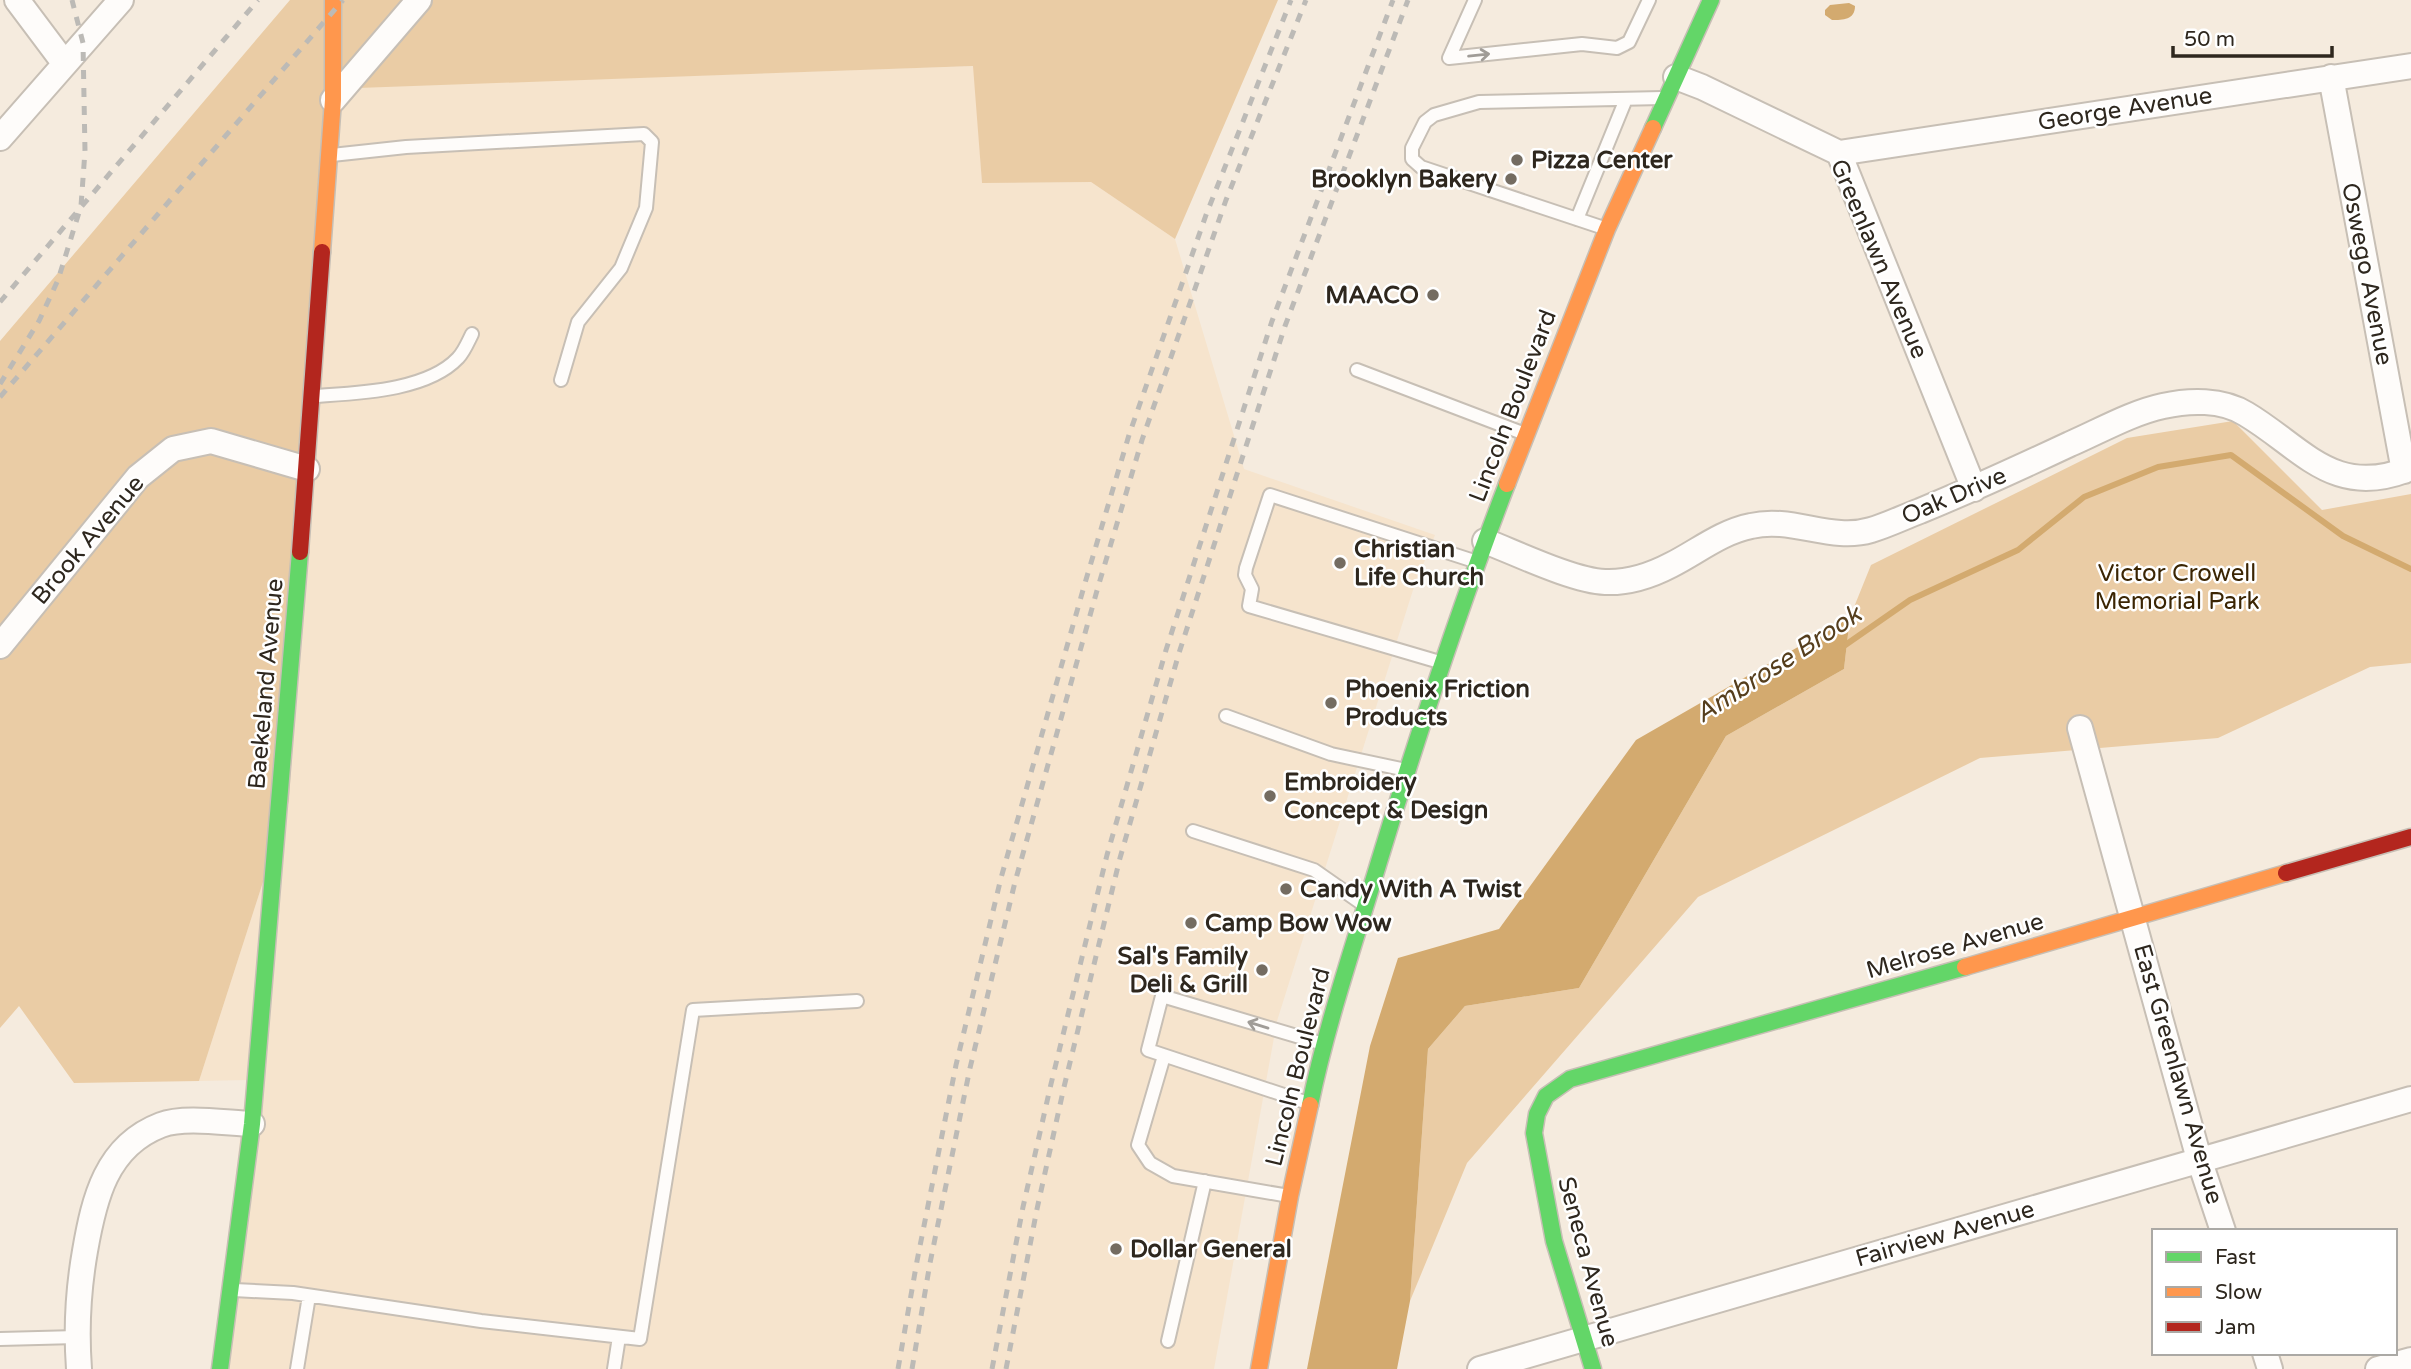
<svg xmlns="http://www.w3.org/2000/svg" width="2411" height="1369" font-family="'Varela Round',sans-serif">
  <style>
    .built { fill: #f6e4cd }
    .green { fill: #eacca5 }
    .water { fill: #d3aa6f }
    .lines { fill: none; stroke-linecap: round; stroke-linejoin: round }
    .stream { stroke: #d3aa6f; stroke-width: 6 }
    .lane-casing { stroke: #c7bfb5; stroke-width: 16 }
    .street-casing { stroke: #c7bfb5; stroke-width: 28 }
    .fast-casing { stroke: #c7bfb5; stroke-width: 19 }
    .slow-casing { stroke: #c7bfb5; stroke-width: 19 }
    .jam-casing { stroke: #c7bfb5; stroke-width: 19 }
    .lane { stroke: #fefcfa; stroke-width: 12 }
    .street { stroke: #fefcfa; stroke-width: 24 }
    .fast { stroke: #63d668; stroke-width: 16 }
    .slow { stroke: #ff974d; stroke-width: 16 }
    .jam { stroke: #b3261e; stroke-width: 16 }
    .rail { stroke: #bcbab6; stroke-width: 5; stroke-dasharray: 9 9; stroke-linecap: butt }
    .oneway { stroke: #a09c97 }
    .poi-dot { fill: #746c61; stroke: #fff; stroke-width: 2.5 }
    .labels { text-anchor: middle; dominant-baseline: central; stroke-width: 5; stroke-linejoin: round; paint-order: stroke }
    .street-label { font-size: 24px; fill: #2e271e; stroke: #fff }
    .poi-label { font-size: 24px; font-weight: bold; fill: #2e271e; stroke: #fff; text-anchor: start }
    .park-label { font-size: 24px; fill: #3b2503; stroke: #fff }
    .water-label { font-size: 26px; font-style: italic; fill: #553e1d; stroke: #fff }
  </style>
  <rect width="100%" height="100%" fill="#f5ebde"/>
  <!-- built -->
  <path class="built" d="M 974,66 L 982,183 L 1091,182 L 1175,239 L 1244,469 L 1435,535 L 1413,590 L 1277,1021 L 1214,1369 L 213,1369 L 247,1080 L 199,1081 L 289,801 L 329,88 Z"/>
  <!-- green -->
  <path class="green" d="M 290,0 L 1278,0 L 1175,239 L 1091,182 L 982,183 L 973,66 L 330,89 L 289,801 L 199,1081 L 74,1083 L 19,1006 L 0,1028 L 0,341 Z
    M 2233,421 L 2322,510 L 2411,494 L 2411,663 L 2370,667 L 2218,738 L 1980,758 L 1698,897 L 1467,1163 L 1410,1301 L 1428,1049 L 1465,1006 L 1579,988 L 1726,736 L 1844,669 L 1850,617 L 1871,565 L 2127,438 Z"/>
  <!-- water -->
  <path class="water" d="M 1849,3 L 1855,6 C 1855,20 1843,20 1832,20 L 1825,15 L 1825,10 L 1830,5 Z
    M 1850,617 L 1844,669 L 1726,736 L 1579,988 L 1465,1006 L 1428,1049 L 1410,1301 L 1397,1369 L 1307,1369 L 1370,1046 L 1398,958 L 1499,929 L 1636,740 Z"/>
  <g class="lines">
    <!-- stream -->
    <path class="stream" d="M 1841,648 L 1910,600 L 2018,550 L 2084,497 L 2158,467 L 2231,455 L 2343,536 L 2411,569"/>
    <!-- lane casing -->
    <g class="lane-casing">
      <path id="lane" d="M 1475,0 L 1449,58 L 1582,44 L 1617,48 L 1629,42 L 1649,0
        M 332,155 L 406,147 L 644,134 L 652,142 L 646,208 L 621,268 L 578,322 L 561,380
        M 1577,219 L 1626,99
        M 1604,228 L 1421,167 L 1412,159 L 1412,148 L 1425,122 L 1434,115 L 1479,102 L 1662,98
        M 1357,370 L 1525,434
        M 316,396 C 358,393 427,391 458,358 C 464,352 468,342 472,334
        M 1443,663 L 1249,606 L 1252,589 L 1245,575 L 1246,568 L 1270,495 L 1474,561
        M 1226,716 L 1331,754 L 1406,770
        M 1193,831 L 1314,870 L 1364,905
        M 1164,1056 L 1138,1145 L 1150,1163 L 1173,1176 L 1289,1196
        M 1308,1103 L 1148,1050 L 1162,996 L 1320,1043
        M 234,1290 L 293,1293 L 481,1321 L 640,1339 L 693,1010 L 857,1001
        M 0,1339 L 77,1337
        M 1168,1341 L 1205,1181
        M 297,1369 L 309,1296
        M 614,1369 L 619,1337"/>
    </g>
    <!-- street casing -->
    <g class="street-casing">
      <path id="street" d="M 17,0 L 65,64
        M 1676,77 L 1702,87 L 1839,153 L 1974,489
        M 2331,77 L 2404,471
        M 333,100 L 419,0
        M 0,138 L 121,0
        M 1839,153 L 2411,66
        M 1485,541 C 1516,553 1574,581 1605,582 C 1629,583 1650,576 1671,565 C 1697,552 1721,532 1751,526 C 1792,516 1831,542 1871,530 C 1888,525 1904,517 1920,511 C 1971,490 2021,467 2070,444 C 2100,431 2131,413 2163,406 C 2189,400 2222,399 2246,414 C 2303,448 2334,500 2411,468
        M 0,646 L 138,477 L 173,449 L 211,441 L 307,469
        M 2080,728 L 2199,1159 L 2223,1231
        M 2265,1353 L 2270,1369
        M 79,1369 C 76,1329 78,1291 85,1251 C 94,1199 106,1146 161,1125 C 184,1116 226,1123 252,1124
        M 1480,1369 L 2411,1099
        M 2378,1369 L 2411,1360"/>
    </g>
    <!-- fast casing -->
    <g class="fast-casing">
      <path id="fast" d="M 1653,128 L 1711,0
        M 1310,1105 C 1327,1023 1354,945 1378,865 C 1417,737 1459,609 1507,484
        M 220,1369 L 252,1124 L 300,552
        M 1593,1369 L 1554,1241 L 1534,1133 L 1537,1114 L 1546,1096 L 1570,1079 L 1965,967"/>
    </g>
    <!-- slow casing -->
    <g class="slow-casing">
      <path id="slow" d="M 322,252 L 333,100 L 333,0
        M 1507,484 L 1607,229 L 1653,128
        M 1965,967 L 2286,873
        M 1259,1369 L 1290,1196 L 1310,1105"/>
    </g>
    <!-- jam casing -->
    <g class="jam-casing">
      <path id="jam" d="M 300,552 L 322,252
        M 2286,873 L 2411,837"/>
    </g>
    <!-- lane -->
    <use href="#lane" class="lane"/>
    <!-- street -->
    <use href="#street" class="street"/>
    <!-- fast -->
    <use href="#fast" class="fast"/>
    <!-- slow -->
    <use href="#slow" class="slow"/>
    <!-- jam -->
    <use href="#jam" class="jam"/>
    <!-- rail -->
    <path class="rail" d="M 0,302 L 258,0
      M 0,384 L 39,321 L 58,280 L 81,206 L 85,151 L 83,43 L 72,0
      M 0,397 L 343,0
      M 898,1369 L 917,1261 L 956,1065 L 1001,878 L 1085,583 L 1129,435 L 1206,215 L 1291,0
      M 912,1369 L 930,1263 L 970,1068 L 1015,882 L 1098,587 L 1142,440 L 1226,200 L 1306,0
      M 992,1369 L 1023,1207 L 1051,1084 L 1107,855 L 1166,650 L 1272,321 L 1393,0
      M 1006,1369 L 1037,1209 L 1064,1087 L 1120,858 L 1179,653 L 1285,326 L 1408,0"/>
  </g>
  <!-- one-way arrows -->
  <defs><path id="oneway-shaft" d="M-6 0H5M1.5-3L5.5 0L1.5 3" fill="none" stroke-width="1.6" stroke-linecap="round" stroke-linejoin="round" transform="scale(1.75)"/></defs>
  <g class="oneway">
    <use href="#oneway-shaft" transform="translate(1479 55) rotate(-6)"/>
    <use href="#oneway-shaft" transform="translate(1258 1025) rotate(-163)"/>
  </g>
  <!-- markers -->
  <g class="poi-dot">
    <circle cx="1517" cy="160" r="7"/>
    <circle cx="1511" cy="179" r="7"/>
    <circle cx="1433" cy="295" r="7"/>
    <circle cx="1340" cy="563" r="7"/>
    <circle cx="1331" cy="703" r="7"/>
    <circle cx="1270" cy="796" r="7"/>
    <circle cx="1286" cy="889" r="7"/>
    <circle cx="1191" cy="923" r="7"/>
    <circle cx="1262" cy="970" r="7"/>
    <circle cx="1116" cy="1249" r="7"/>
  </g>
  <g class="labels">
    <!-- street labels -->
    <g class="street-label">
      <text transform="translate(2125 109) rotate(-9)">George Avenue</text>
      <text transform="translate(1879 259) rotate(67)">Greenlawn Avenue</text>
      <text transform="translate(2367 274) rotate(79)">Oswego Avenue</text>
      <text transform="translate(1513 406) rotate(-69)">Lincoln Boulevard</text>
      <text transform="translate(1954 496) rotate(-23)">Oak Drive</text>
      <text transform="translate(88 540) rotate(-50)">Brook Avenue</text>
      <text transform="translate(266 684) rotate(-85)">Baekeland Avenue</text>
      <text transform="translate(1955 946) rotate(-16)">Melrose Avenue</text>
      <text transform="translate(1298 1067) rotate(-76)">Lincoln Boulevard</text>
      <text transform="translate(2178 1074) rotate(74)">East Greenlawn Avenue</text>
      <text transform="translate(1945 1234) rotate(-16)">Fairview Avenue</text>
      <text transform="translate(1588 1262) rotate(75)">Seneca Avenue</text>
    </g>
    <!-- poi labels -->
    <g class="poi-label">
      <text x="1531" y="160">Pizza Center</text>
      <text x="1497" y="179" text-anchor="end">Brooklyn Bakery</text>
      <text x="1419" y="295" text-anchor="end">MAACO</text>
      <text x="1354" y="549">Christian<tspan x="1354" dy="28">Life Church</tspan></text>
      <text x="1345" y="689">Phoenix Friction<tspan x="1345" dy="28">Products</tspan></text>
      <text x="1284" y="782">Embroidery<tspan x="1284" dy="28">Concept &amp; Design</tspan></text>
      <text x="1300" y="889">Candy With A Twist</text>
      <text x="1205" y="923">Camp Bow Wow</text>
      <text x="1248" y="956" text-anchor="end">Sal's Family<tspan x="1248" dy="28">Deli &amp; Grill</tspan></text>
      <text x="1130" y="1249">Dollar General</text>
    </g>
    <!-- park labels -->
    <g class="park-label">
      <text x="2177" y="573">Victor Crowell<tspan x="2177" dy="28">Memorial Park</tspan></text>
    </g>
    <!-- water labels -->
    <g class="water-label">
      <text transform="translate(1778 664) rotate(-33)">Ambrose Brook</text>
    </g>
  </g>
  <!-- legend -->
  <rect x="2152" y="1229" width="245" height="126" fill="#ffffff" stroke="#aba9a5" stroke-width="2"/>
  <rect x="2166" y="1252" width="35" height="10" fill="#63d668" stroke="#aba9a5" stroke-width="2"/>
  <text x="2215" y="1264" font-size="21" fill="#2e271e">Fast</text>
  <rect x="2166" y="1287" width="35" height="10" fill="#ff974d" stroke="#aba9a5" stroke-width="2"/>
  <text x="2215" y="1299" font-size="21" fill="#2e271e">Slow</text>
  <rect x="2166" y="1322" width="35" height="10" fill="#b3261e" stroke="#aba9a5" stroke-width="2"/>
  <text x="2215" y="1334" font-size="21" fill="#2e271e">Jam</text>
  <!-- scale -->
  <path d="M2173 46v10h159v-10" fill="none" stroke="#2e271e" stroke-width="3.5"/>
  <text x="2184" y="46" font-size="21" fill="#2e271e" stroke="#ffffff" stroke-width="5" paint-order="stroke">50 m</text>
</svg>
